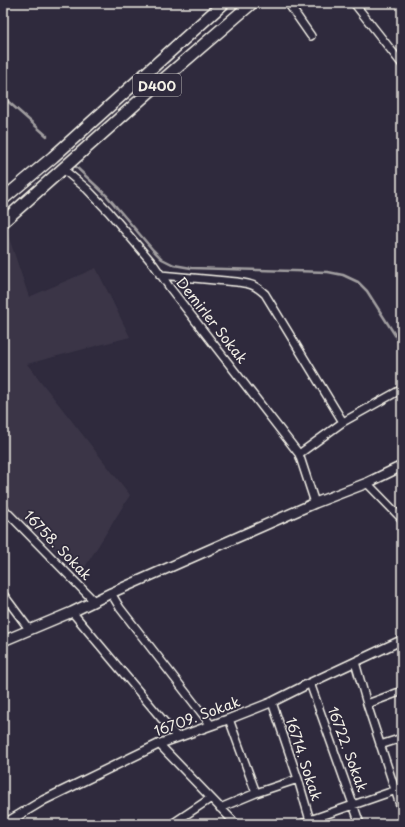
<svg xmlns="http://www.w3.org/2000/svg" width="405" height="827" font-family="'Playpen Sans',sans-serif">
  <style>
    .built { fill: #3b3647 }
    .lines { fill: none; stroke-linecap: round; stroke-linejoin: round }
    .stream { stroke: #a19ea0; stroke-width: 2.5 }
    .minor-casing { stroke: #f4f1e8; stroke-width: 10 }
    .tertiary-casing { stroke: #f4f1e8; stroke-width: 11 }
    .secondary-casing { stroke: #f4f1e8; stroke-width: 12 }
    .trunk-casing { stroke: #f4f1e8; stroke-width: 14 }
    .minor { stroke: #2f2a3d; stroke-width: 7 }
    .tertiary { stroke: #2f2a3d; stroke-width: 8 }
    .secondary { stroke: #2f2a3d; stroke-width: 9 }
    .trunk { stroke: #2f2a3d; stroke-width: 11 }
    .labels { text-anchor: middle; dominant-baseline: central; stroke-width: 3.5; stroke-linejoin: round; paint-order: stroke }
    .shield { fill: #2f2a3d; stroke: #b9b5b5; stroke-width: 1 }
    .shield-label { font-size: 13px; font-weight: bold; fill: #f4f1e8 }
    .street-label { font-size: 14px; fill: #f4f1e8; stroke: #2f2a3d }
  </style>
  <rect width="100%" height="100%" fill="#2f2a3d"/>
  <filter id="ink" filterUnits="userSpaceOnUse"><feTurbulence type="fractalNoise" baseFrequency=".025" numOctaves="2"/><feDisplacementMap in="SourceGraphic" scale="8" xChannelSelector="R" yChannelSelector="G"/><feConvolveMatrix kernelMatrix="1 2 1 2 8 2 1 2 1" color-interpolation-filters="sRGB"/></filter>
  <g filter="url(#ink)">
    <!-- built -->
    <path class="built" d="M 7,232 L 29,297 L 96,268 L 130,337 L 27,364 L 130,495 L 80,575 L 3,502 L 3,236 Z"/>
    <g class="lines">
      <!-- stream -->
      <path class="stream" d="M 3,97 L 47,136
        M 75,166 L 107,196 L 153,250 L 162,259 L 174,265 L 191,268 L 328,272 L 343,275 L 358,282 L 367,291 L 402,346"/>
      <!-- minor casing -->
      <g class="minor-casing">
        <path id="minor" d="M 288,3 L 311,36
          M 354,3 L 402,64
          M 63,169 L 87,189 L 109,212 L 154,265 L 170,288 L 299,454 L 315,503
          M 160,275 L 237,282 C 250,284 254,284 265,294 L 343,422
          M 299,454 L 343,422 L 402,389
          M 367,483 L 402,519
          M 3,508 L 94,601
          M 111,593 L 120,608 L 211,725
          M 3,594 L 29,629
          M 72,612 L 177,737
          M 355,662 L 367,704 L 402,811
          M 310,683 L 360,824
          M 272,702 L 298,779 L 311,824
          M 367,704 L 402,691
          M 229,719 L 256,793
          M 159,744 L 236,824
          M 380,745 L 402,738
          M 220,808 L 256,793 L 298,779
          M 172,824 L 211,798
          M 301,824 L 310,820 L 402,788"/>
      </g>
      <!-- tertiary casing -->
      <g class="tertiary-casing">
        <path id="tertiary" d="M 4,824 L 44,800 L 159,744 L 229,719 L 272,702 L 310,683 L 402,640"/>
      </g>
      <!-- secondary casing -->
      <g class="secondary-casing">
        <path id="secondary" d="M 3,641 L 72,612 L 111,593 L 315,503 L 367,483 L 402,466"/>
      </g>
      <!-- trunk casing -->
      <g class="trunk-casing">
        <path id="trunk" d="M 3,199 L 53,157 L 224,3
          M 3,222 L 157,85 L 252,3"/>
      </g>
      <!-- minor -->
      <use href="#minor" class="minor"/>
      <!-- tertiary -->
      <use href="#tertiary" class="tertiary"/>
      <!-- secondary -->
      <use href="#secondary" class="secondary"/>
      <!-- trunk -->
      <use href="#trunk" class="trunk"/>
    </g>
  </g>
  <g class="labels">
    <!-- shield labels -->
    <rect class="shield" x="133" y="74" width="48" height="22" rx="3"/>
    <g class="shield-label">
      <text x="157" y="85">D400</text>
    </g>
    <!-- street labels -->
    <g class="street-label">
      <text transform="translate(212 320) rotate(52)">Demirler Sokak</text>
      <text transform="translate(58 545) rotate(46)">16758. Sokak</text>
      <text transform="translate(197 716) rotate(-20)">16709. Sokak</text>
      <text transform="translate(348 749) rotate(70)">16722. Sokak</text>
      <text transform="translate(304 759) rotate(72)">16714. Sokak</text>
    </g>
  </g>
  <!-- margin -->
  <rect width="405" height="827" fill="none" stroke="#2f2a3d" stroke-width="16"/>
  <rect x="8" y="8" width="389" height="811" fill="none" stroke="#f4f1e8" stroke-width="1.5" filter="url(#ink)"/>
</svg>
